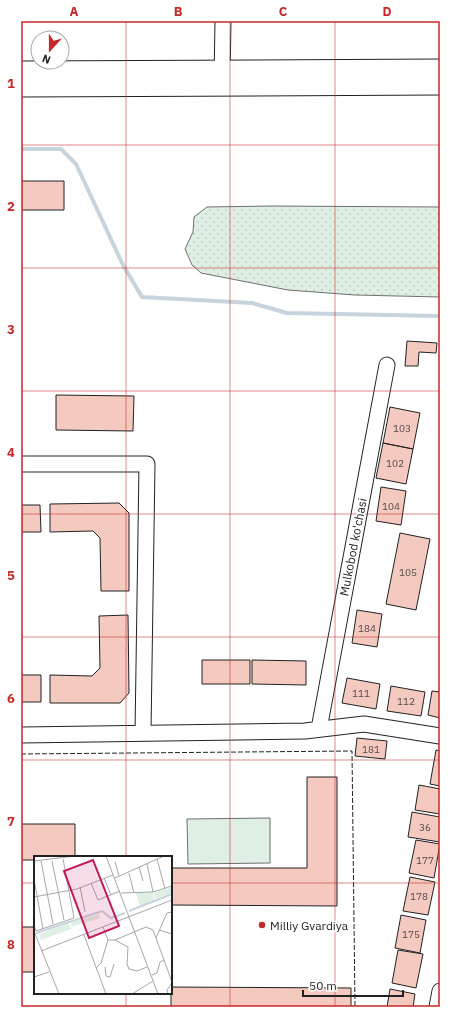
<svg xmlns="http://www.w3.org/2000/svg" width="461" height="1028" font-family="'IBM Plex Sans',sans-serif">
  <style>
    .grass { fill: url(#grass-dots); stroke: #6f6f6f }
    .garden { fill: #e0efe3; stroke: #6f6f6f }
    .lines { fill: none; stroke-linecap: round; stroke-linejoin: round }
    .stream { stroke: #c7d3dd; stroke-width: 4 }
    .building { fill: #f3c9c0; stroke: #222 }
    .minor-casing { stroke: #222; stroke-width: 17 }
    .major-casing { stroke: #222; stroke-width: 21 }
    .minor { stroke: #fff; stroke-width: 15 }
    .major { stroke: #fff; stroke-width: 19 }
    .fence { stroke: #222; stroke-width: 1; stroke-dasharray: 5 2; stroke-linecap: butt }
    .grid { fill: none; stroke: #c62828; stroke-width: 1; stroke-opacity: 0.55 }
    .poi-dot { fill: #c62828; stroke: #fff; stroke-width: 1.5 }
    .labels { text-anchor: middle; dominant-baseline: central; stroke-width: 3; stroke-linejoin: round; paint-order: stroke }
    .number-label { font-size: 10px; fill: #564c4a }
    .street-label { font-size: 12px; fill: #222; stroke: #fff }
    .poi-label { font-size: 12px; fill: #222; stroke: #fff; text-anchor: start }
    .inset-river { fill: none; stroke: #c7d3dd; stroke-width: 2 }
    .inset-road { fill: none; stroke: #a7a7a7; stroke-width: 1 }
    .view { fill: #c2185b; fill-opacity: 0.15; stroke: #c2185b; stroke-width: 2 }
    .inset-edge { fill: none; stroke: #222; stroke-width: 2 }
    .neatline { fill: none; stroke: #c62828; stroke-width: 1.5 }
    .grid-label { font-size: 13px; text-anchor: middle; font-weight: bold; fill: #c62828 }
  </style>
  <defs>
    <pattern id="grass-dots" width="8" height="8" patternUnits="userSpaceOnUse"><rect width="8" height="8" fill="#e0efe3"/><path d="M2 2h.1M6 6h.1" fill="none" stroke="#c0cdc2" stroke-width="1.8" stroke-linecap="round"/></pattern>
  </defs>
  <rect width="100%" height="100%" fill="#fff"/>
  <!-- grass -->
  <path class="grass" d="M 271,206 L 440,207 L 440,297 L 355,295 L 288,290 L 201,273 L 192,265 L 185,249 L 193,232 L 194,217 L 207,207 Z"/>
  <!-- garden -->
  <path class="garden" d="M 270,818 L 270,863 L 188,864 L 187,819 Z"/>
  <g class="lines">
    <!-- stream -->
    <path class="stream" d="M 21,149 L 61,149 L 76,164 L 123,265 L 142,297 L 252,303 L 287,313 L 440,316"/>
  </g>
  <!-- building -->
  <path class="building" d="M 21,181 L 64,181 L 64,210 L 21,210 Z
    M 407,341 L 437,343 L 436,353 L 419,352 L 418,366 L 405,366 Z
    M 56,395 L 134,396 L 133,431 L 56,430 Z
    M 390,407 L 420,413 L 413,449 L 383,443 Z
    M 383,443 L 413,449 L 406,484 L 376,478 Z
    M 381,487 L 406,491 L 401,525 L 376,521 Z
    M 119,503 L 129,513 L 129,591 L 101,591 L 100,538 L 93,531 L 50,532 L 50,504 Z
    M 21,505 L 40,505 L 41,532 L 21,532 Z
    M 400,533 L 430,539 L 416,610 L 386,604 Z
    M 357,610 L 382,614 L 377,647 L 352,643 Z
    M 128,615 L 129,693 L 120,703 L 50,703 L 50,675 L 92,676 L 100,668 L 99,616 Z
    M 202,660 L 250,660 L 250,684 L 202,684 Z
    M 252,660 L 306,661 L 306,685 L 252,684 Z
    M 21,675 L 41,675 L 41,702 L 21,702 Z
    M 347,678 L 380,684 L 376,709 L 342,703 Z
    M 391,686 L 425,692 L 421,716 L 387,711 Z
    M 432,691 L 440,692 L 440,718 L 428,715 Z
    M 357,738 L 387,741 L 385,759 L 355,756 Z
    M 436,750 L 440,751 L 440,786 L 430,784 Z
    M 307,777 L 337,777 L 337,906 L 171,905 L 171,868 L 307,868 Z
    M 419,785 L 440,789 L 440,814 L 415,810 Z
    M 412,812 L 440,817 L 440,842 L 408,837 Z
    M 21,824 L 75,824 L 75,857 L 35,857 L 35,860 L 21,860 Z
    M 416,840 L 440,844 L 434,878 L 409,873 Z
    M 410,877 L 435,882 L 428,915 L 403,911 Z
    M 401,915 L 426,920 L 420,953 L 395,948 Z
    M 35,917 L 35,972 L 21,972 L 21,927 L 35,927 Z
    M 398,950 L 423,954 L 416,988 L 392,983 Z
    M 171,987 L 351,988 L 351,1007 L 171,1007 Z
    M 390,989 L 415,994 L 413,1007 L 387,1007 Z"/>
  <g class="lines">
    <!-- minor casing -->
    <g class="minor-casing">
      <path id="minor" d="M 222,80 L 223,21
        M 21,464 L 147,464 L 143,733
        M 319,729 L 387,365
        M 21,735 L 305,731 L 364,724 L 440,736
        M 437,1007 L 440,991"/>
    </g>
    <!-- major casing -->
    <g class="major-casing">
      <path id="major" d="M 21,71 L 440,69
        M 21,87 L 440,85"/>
    </g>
    <!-- minor -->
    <use href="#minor" class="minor"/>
    <!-- major -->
    <use href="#major" class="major"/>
    <!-- fence -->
    <path class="fence" d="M 21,754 L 352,751 L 355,1007"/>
  </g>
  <!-- grid -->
  <path class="grid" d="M 126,21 L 126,857M 230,21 L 230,1007M 335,21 L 335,1007M 21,145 L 440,145M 21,268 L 440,268M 21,391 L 440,391M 21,514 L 440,514M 21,637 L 440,637M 21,760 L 440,760M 21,883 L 35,883M 171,883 L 440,883M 126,993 L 126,1007"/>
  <!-- markers -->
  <circle class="poi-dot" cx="262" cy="925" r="4"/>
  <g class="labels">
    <!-- number labels -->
    <g class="number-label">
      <text x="402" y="428">103</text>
      <text x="395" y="463">102</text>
      <text x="391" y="506">104</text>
      <text x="408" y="572">105</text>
      <text x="367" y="628">184</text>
      <text x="361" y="693">111</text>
      <text x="406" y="701">112</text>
      <text x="371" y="749">181</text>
      <text x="425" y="827">36</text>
      <text x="425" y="860">177</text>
      <text x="419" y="896">178</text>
      <text x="411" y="934">175</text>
    </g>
    <!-- street labels -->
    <g class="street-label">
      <text transform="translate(353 547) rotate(-79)">Mulkobod ko'chasi</text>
    </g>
    <!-- poi labels -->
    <g class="poi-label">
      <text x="270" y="925">Milliy Gvardiya</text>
    </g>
  </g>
  <!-- overview -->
  <g transform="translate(34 856)">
    <rect width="138" height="138" fill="#fff"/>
    <path d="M 138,31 L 138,37 L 121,43 L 120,37 ZM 102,37 L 119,37 L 120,44 L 106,50 ZM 65,58 L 66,62 L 37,71 L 38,66 Z" fill="#e0efe3"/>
    <path d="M 34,67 L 37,73 L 7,84 L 5,78 Z" fill="#e0efe3"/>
    <path class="inset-river" d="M 95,55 L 138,38M 2,77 L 68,55 L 77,62 L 91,57"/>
    <path class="inset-road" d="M 72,0 L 124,138M 123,3 L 131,33M 0,5 L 41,0M 7,5 L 19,68M 18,5 L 30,64M 81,6 L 85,20M 113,8 L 119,36M 105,11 L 109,25M 95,17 L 100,37M 70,22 L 77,39M 81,22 L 130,0M 0,23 L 9,73M 57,27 L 64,44 L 86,35M 46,31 L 51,56M 87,37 L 119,36 L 138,30M 0,41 L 43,33 L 79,19M 0,70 L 2,75 L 40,62 L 29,3M 69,71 L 74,84M 125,74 L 138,78M 0,75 L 25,138M 50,79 L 72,138M 122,82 L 133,57 L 138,56M 74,84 L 81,84 L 94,91M 81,84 L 112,71 L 119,74 L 138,126M 94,91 L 93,108 L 95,113 L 103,115 L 113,111M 7,95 L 138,44M 71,111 L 72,120 L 76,121 L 80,108M 62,112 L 67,107 L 74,84M 118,119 L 123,117 L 126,106 L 130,104M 0,121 L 15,116M 98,138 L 119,125M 134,138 L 133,134 L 138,127"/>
    <path class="view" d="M 59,4 L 85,70 L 55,82 L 30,15 Z"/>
    <rect width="138" height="138" class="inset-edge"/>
  </g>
  <!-- border -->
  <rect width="461" height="1028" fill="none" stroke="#ffffff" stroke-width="44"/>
  <!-- north arrow -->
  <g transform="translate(50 50) rotate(201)"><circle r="19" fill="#ffffff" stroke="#a7a7a7"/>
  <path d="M0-3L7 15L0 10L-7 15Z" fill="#c62828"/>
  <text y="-6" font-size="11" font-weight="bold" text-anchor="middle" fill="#222222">N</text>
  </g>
  <!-- scale -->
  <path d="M303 990v6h100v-6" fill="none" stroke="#222222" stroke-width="2"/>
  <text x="309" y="990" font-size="12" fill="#222222" stroke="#ffffff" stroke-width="3" paint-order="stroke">50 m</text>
  <rect x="22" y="22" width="417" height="984" class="neatline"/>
  <g class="grid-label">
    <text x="74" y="16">A</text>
    <text x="178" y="16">B</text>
    <text x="283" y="16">C</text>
    <text x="387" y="16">D</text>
    <text x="11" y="88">1</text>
    <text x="11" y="211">2</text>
    <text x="11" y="334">3</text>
    <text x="11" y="457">4</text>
    <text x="11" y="580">5</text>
    <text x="11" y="703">6</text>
    <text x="11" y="826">7</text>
    <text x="11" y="949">8</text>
  </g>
</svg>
